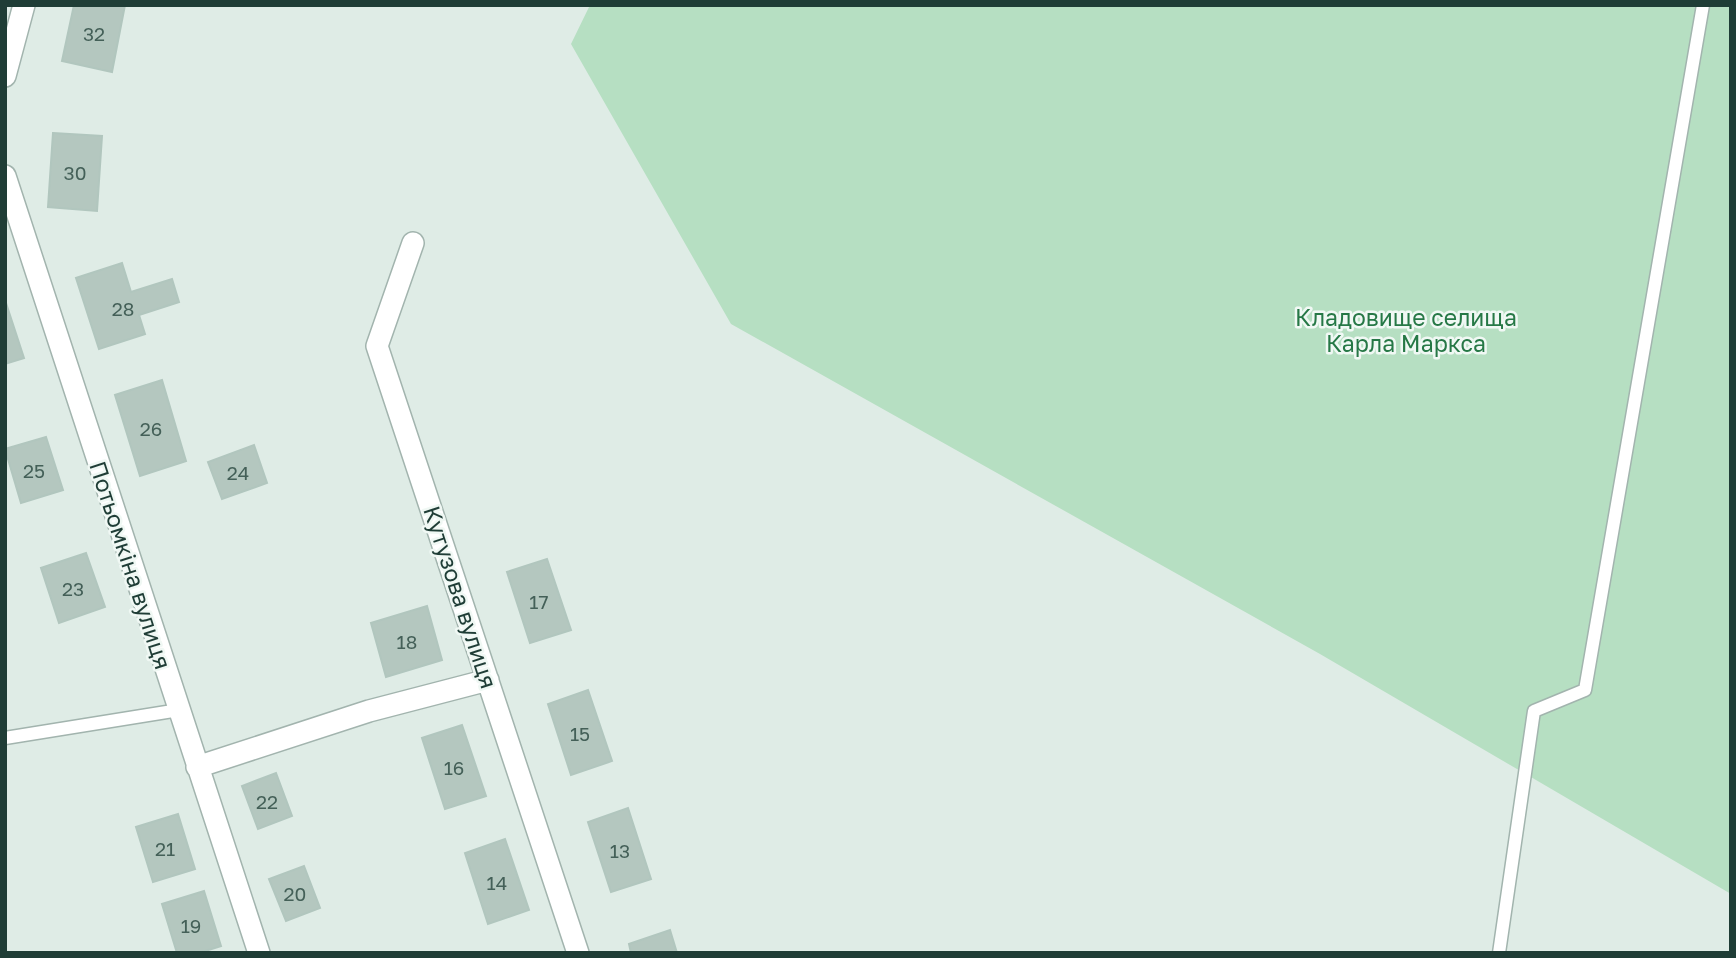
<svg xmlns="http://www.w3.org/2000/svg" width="1736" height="958" font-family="'Golos Text',sans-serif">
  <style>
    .green { fill: #b6dfc2 }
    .building { fill: #b4c7bf; stroke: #b1c6be; stroke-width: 2 }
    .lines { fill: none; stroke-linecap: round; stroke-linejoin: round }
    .service-casing { stroke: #a2b4ae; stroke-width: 15 }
    .minor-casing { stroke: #a2b4ae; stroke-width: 24 }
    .service { stroke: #fff; stroke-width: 12 }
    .minor { stroke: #fff; stroke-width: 21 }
    .labels { text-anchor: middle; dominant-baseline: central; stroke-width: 5; stroke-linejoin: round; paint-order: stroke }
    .number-label { font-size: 19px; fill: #446058 }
    .park-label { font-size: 23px; fill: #267846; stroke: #f0f8f4 }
    .street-label { font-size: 23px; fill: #1f3d36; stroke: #f0f8f4 }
  </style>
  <rect width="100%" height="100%" fill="#dfece6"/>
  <!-- green -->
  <path class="green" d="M 590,5 L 1731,5 L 1731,894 L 1320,654 L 731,324 L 571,44 Z"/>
  <!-- building -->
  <path class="building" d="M 74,5 L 125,5 L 112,72 L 62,61 Z
    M 53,133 L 102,136 L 97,211 L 48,207 Z
    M 122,263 L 131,292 L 172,279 L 179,302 L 139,315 L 145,334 L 99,349 L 76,278 Z
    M 6,303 L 24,358 L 5,364 L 5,304 Z
    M 162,380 L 186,461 L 140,476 L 115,395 Z
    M 46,437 L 63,490 L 21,503 L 5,449 Z
    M 254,445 L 267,483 L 222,499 L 208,462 Z
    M 86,553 L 105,607 L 59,623 L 41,568 Z
    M 547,559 L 571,630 L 530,643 L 507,572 Z
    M 427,606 L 442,660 L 386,677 L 371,623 Z
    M 588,690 L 612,761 L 571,775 L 548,704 Z
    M 462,725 L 486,796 L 445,809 L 422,738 Z
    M 276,773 L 292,816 L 258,829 L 242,786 Z
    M 628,808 L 651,879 L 611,892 L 588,822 Z
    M 178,814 L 195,869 L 153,882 L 136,827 Z
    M 505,839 L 529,910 L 488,924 L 465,853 Z
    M 304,866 L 320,908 L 286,921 L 269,879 Z
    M 204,891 L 221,946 L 199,953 L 177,953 L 162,904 Z
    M 670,930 L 677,953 L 631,953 L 629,944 Z"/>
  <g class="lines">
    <!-- service casing -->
    <g class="service-casing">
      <path id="service" d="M 5,738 L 179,710
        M 1499,953 L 1534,711 L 1585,690 L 1703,5"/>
    </g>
    <!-- minor casing -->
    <g class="minor-casing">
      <path id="minor" d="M 5,76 L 24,5
        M 5,176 L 259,953
        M 413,243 L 377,346 L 578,953
        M 197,767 L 369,711 L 488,680"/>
    </g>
    <!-- service -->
    <use href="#service" class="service"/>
    <!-- minor -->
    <use href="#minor" class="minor"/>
  </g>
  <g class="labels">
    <!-- number labels -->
    <g class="number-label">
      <text x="94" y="33">32</text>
      <text x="75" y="172">30</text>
      <text x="123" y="308">28</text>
      <text x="151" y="428">26</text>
      <text x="34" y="470">25</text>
      <text x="238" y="472">24</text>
      <text x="73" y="588">23</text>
      <text x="539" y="601">17</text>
      <text x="407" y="641">18</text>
      <text x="580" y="733">15</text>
      <text x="454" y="767">16</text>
      <text x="267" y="801">22</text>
      <text x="165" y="848">21</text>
      <text x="620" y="850">13</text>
      <text x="497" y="882">14</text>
      <text x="295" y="893">20</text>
      <text x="191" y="925">19</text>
    </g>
    <!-- park labels -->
    <g class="park-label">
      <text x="1406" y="317">Кладовище селища<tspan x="1406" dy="26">Карла Маркса</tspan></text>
    </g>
    <!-- street labels -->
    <g class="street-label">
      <text transform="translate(131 565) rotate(72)">Потьомкіна вулиця</text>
      <text transform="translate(461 597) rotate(72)">Кутузова вулиця</text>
    </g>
  </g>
  <!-- border -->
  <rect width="1736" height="958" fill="none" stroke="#1f3d36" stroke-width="14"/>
</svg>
